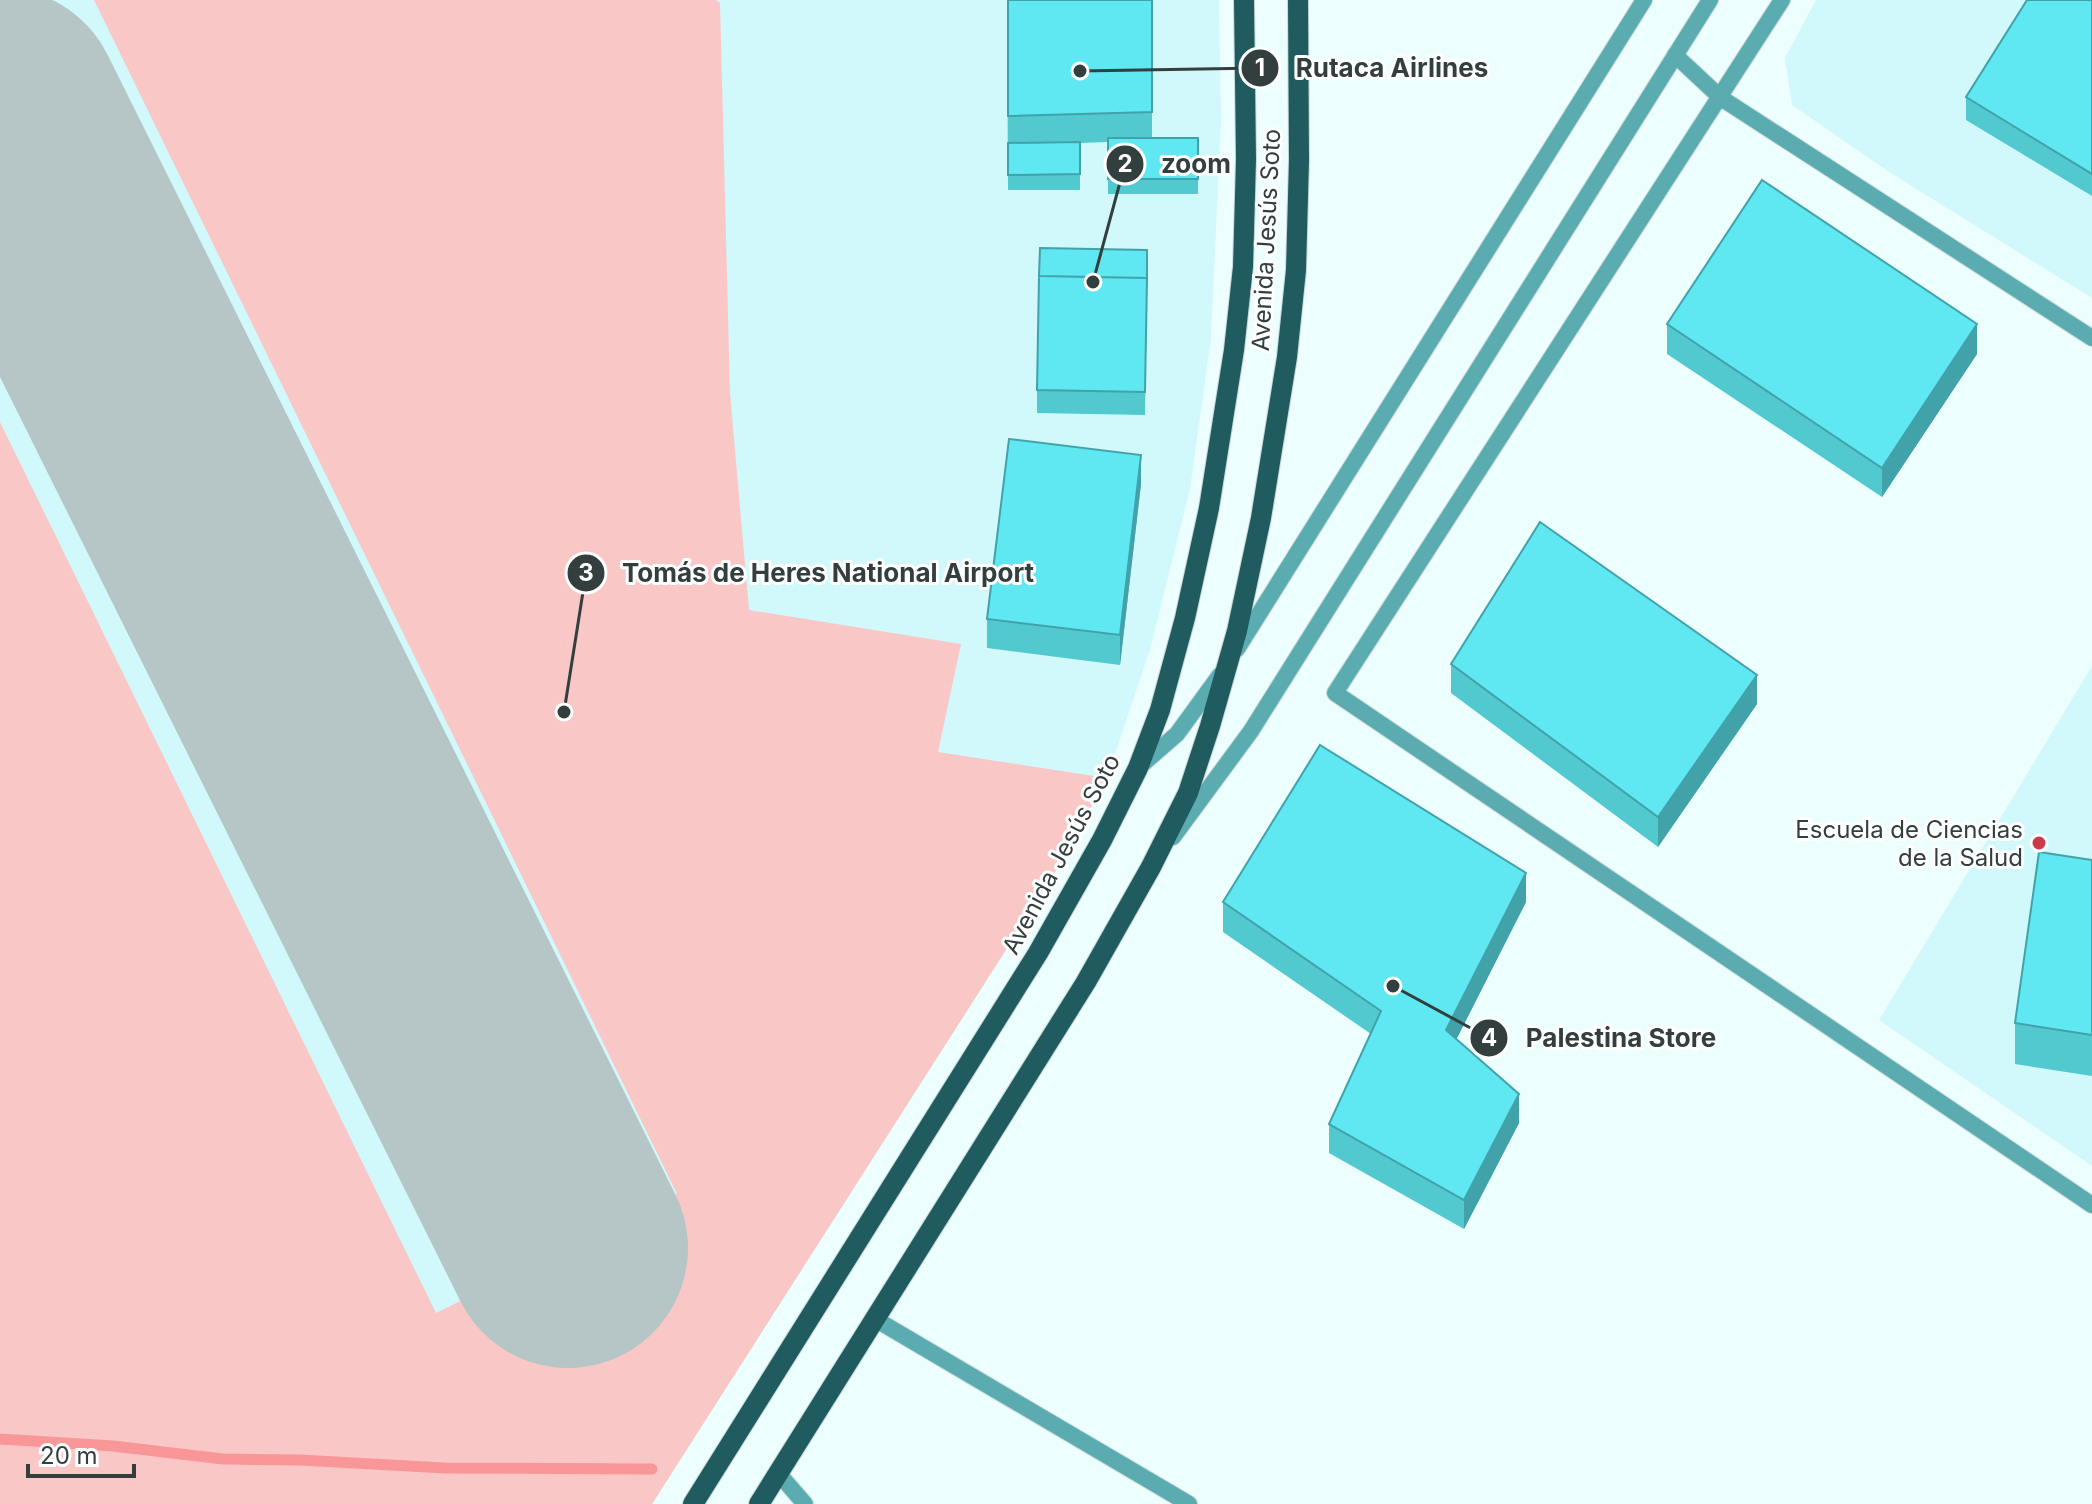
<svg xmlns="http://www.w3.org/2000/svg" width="2092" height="1504" font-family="Inter,sans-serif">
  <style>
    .built { fill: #d1f8fb }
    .green { fill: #fac7c7 }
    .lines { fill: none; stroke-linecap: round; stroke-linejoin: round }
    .stream { stroke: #f99798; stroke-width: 11 }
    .runway { stroke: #b6c5c6; stroke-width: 240 }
    .minor-casing { stroke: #c8d8d9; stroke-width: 18 }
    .primary-casing { stroke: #c8d8d9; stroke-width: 22 }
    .minor { stroke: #5aacb1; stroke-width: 16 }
    .primary { stroke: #205b5f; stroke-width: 20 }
    .wall { fill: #52c8cf }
    .shaded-wall { fill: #42a2a9 }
    .building { fill: #5fe8f1; stroke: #42a2a9; stroke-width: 2 }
    .poi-dot { fill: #ca3a49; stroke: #fff; stroke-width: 3 }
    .labels { text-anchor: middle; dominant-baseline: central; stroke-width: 6; stroke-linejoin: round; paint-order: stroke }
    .street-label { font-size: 24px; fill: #333f3f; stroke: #fff }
    .poi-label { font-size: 24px; fill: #333f3f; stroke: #fff; text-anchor: end }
    .leader { fill: none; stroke: #333f3f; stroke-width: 3 }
    .callout-dot { fill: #333f3f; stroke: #fff; stroke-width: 3 }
    .mark-label { font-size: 24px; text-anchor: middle; font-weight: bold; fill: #fff }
    .callout-label { font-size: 26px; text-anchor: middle; font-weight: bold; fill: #333f3f; stroke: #fff; stroke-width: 6; stroke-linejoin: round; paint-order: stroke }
  </style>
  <rect width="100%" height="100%" fill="#edfeff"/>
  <!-- built -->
  <path class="built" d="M 0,0 L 1219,0 L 1221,121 L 1211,338 L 1190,489 L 1151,646 L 1107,778 L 1050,881 L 652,1504 L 0,1504 Z
    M 1816,0 L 2092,0 L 2092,298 L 1889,172 L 1792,105 L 1785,58 Z
    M 2092,666 L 2092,1166 L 1879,1020 Z"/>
  <!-- green -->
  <path class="green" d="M 94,0 L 716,0 L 720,3 L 730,393 L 749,610 L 961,644 L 938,752 L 1107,778 L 1050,881 L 652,1504 L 0,1504 L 0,422 L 436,1313 L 677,1194 Z"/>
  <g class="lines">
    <!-- stream -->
    <path class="stream" d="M 0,1439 L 113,1446 L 223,1459 L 300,1460 L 445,1468 L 652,1469"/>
    <!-- runway -->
    <path class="runway" d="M 0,108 L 568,1248"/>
    <!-- minor casing -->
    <g class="minor-casing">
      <path id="minor" d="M 1782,0 L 1335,693 L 2092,1205
        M 1675,55 L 1721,98 L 2092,338
        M 1237,649 L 1644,0
        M 1138,768 L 1177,734 L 1220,675
        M 1173,837 L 1251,731 L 1710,0
        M 875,1319 L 1189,1504
        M 778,1473 L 805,1504"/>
    </g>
    <!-- primary casing -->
    <g class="primary-casing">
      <path id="primary" d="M 693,1504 L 1038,953 L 1102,840 L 1138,768 L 1160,710 L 1185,618 L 1209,508 L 1234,350 L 1243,267 L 1246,159 L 1244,0
        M 759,1504 L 1086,982 L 1151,867 L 1188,793 L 1210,726 L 1237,631 L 1261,518 L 1287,357 L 1296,270 L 1299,160 L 1298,0"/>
    </g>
    <!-- minor -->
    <use href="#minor" class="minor"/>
    <!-- primary -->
    <use href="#primary" class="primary"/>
  </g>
  <!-- wall -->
  <path class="wall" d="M 1007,0 L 1152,0 L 1152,138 L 1198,138 L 1198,194 L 1108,194 L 1108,142 L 1080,143 L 1080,190 L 1008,190 Z
    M 2092,0 L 2092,196 L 1966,120 L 1966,97 Z
    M 1147,250 L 1145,415 L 1037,413 L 1037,390 Z
    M 1667,324 L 1977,354 L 1882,497 L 1667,354 Z
    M 1141,484 L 1120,665 L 987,648 L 987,619 Z
    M 1451,664 L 1757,704 L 1658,847 L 1451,693 Z
    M 2092,860 L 2092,1076 L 2015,1064 L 2015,1023 Z
    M 1223,902 L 1526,902 L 1456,1039 L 1519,1123 L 1464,1229 L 1329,1153 L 1329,1124 L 1371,1034 L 1223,932 Z"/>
  <!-- shaded-wall -->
  <path class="shaded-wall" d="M 1977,324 L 1977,354 L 1882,497 L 1882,468 Z
    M 1141,455 L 1141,484 L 1120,665 L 1120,635 Z
    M 1757,675 L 1757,704 L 1658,847 L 1658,817 Z
    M 1526,873 L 1526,902 L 1446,1060 L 1446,1030 Z
    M 1519,1094 L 1519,1123 L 1464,1229 L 1464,1200 Z"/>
  <!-- building -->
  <path class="building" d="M 1008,0 L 1152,0 L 1152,112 L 1008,116 Z
    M 2027,0 L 2092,0 L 2092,174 L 1966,97 Z
    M 1108,138 L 1198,138 L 1198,179 L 1108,179 Z
    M 1080,142 L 1080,174 L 1008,175 L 1008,143 Z
    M 1762,180 L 1977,324 L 1882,468 L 1667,324 Z
    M 1040,248 L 1147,250 L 1147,285 L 1147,278 L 1039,276 Z
    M 1039,276 L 1147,278 L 1145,392 L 1037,390 Z
    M 1009,439 L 1141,455 L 1120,635 L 987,619 Z
    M 1540,522 L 1757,675 L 1658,817 L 1451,664 Z
    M 1320,745 L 1526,873 L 1446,1030 L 1519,1094 L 1464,1200 L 1329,1124 L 1381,1011 L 1223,902 Z
    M 2039,852 L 2092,860 L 2092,1035 L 2015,1023 Z"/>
  <!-- markers -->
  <circle class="poi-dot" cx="2039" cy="843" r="8"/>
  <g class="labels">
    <!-- street labels -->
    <g class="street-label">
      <text transform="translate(1266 240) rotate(-87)">Avenida Jesús Soto</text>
      <text transform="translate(1061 854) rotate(-62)">Avenida Jesús Soto</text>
    </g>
    <!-- poi labels -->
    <g class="poi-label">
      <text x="2023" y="829">Escuela de Ciencias<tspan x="2023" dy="28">de la Salud</tspan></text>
    </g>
  </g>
  <!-- callouts -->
  <path class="leader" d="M1080 71L1260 68M1093 282L1125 164M564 712L586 573M1393 986L1489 1038"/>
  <g class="callout-dot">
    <circle cx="1080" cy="71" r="8"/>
    <circle cx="1093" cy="282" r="8"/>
    <circle cx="564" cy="712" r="8"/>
    <circle cx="1393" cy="986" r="8"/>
    <circle cx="1260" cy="68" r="20"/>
    <circle cx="1125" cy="164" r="20"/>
    <circle cx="586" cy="573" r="20"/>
    <circle cx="1489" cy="1038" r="20"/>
  </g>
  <g class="mark-label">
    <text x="1260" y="76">1</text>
    <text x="1125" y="172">2</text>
    <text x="586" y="581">3</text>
    <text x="1489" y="1046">4</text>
  </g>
  <g class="callout-label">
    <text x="1392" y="77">Rutaca Airlines</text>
    <text x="1196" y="173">zoom</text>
    <text x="828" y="582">Tomás de Heres National Airport</text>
    <text x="1621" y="1047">Palestina Store</text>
  </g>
  <!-- scale -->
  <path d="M28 1464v12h106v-12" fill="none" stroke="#333f3f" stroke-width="4"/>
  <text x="40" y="1464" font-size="24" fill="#333f3f" stroke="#ffffff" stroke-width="6" paint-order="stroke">20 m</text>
</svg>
